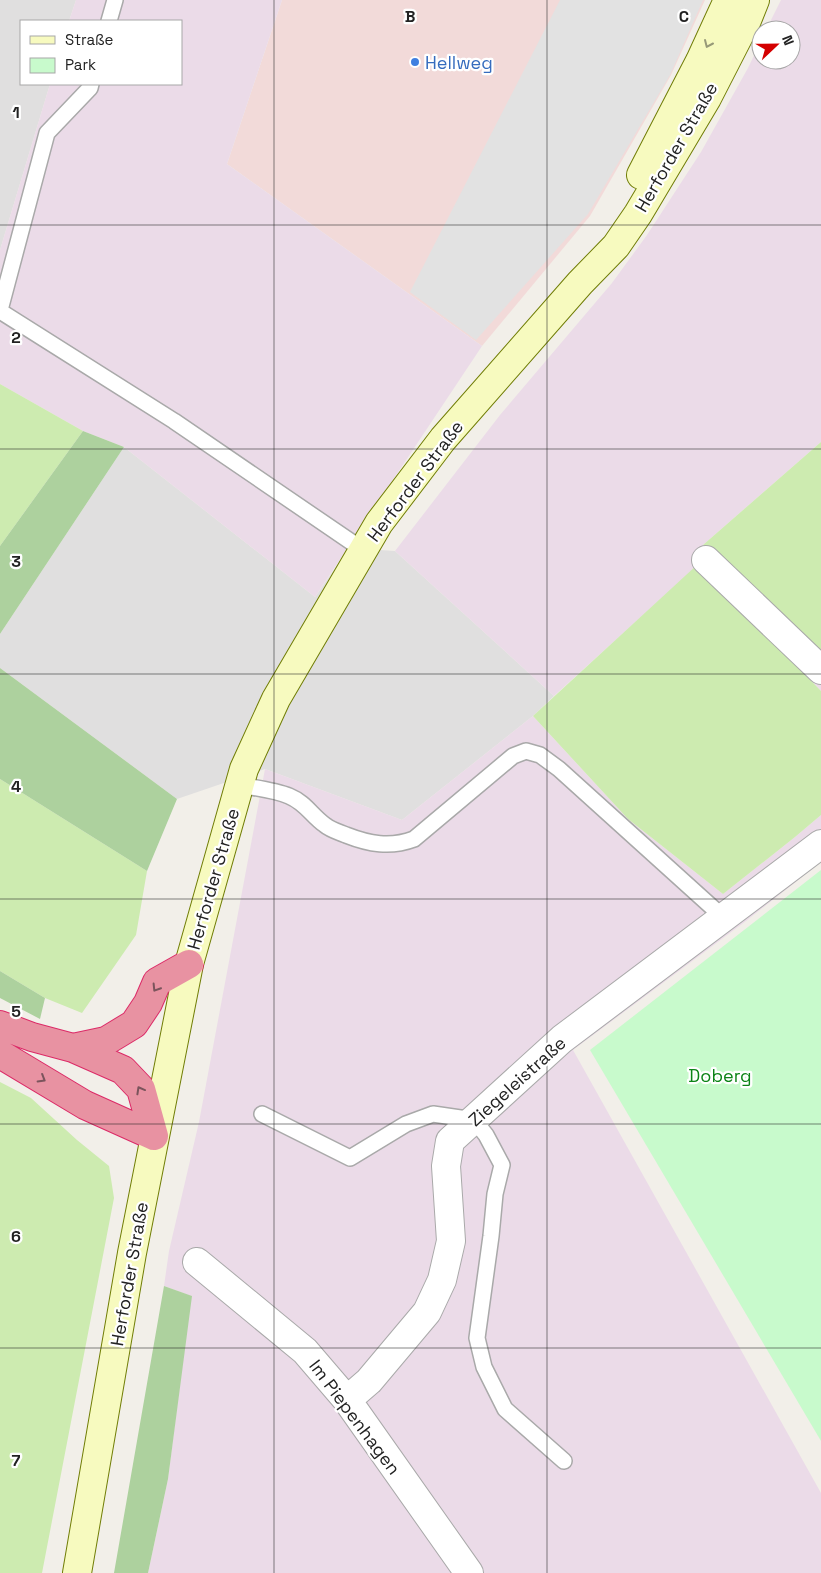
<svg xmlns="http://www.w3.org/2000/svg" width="821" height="1573" font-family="'Space Grotesk',sans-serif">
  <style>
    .residential { fill: #e0dfdf }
    .commercial { fill: #f2dad9 }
    .industrial { fill: #ebdbe8 }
    .grass { fill: #cdebb0 }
    .forest { fill: #add19e }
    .park { fill: #c8facc }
    .parking { fill: #e2e2e2 }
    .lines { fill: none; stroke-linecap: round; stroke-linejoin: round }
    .service-casing { stroke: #a9a9a9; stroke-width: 18 }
    .minor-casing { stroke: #a9a9a9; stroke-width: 30 }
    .secondary-casing { stroke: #707d05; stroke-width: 30 }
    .motorway-casing { stroke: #dc2a67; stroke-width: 30 }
    .service { stroke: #fff; stroke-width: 15 }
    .minor { stroke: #fff; stroke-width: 28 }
    .secondary { stroke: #f7fabf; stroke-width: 28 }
    .motorway { stroke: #e892a2; stroke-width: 28 }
    .oneway { stroke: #979978 }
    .oneway2 { stroke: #7b545c }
    .grid { fill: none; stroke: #222; stroke-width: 1; stroke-opacity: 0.55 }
    .shop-dot { fill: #3f7fe0; stroke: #fff; stroke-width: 2 }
    .labels { text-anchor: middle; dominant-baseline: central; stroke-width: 4.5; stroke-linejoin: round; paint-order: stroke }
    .shop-label { font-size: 18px; fill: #366cbe; stroke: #fff; text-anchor: start }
    .street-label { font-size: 18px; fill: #222; stroke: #fff }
    .park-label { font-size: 18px; fill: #0c8416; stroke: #fff }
    .grid-label { font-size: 16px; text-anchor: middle; font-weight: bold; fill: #222; stroke: #fff; stroke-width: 4.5; stroke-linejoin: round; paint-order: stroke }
  </style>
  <rect width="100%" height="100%" fill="#f2efe9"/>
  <!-- residential -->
  <path class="residential" d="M 0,0 L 76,0 L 69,21 L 21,21 L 21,84 L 50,84 L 0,250 Z
    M 124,447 L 315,597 L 349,548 L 395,551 L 554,696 L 533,716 L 402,820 L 265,769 L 177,799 L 0,668 L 0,634 Z"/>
  <!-- commercial -->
  <path class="commercial" d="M 282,0 L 705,0 L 671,75 L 590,216 L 482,346 L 227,164 Z"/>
  <!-- industrial -->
  <path class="industrial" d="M 76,0 L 282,0 L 227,164 L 482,346 L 315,597 L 124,447 L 83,431 L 0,384 L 0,250 L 50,84 L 181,84 L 181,21 L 69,21 Z
    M 781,0 L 821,0 L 821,442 L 703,545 L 821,657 L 821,691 L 698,565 L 554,696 L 395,551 L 500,415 L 612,283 L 647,235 L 701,152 L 748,68 L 761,41 L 761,60 L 791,60 L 791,30 L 766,30 Z
    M 533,716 L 628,819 L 723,894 L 795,837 L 821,815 L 821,862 L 746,921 L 573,1050 L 821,1493 L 821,1573 L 148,1573 L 168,1479 L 191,1296 L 164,1286 L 169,1251 L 199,1122 L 265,769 L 402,820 Z"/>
  <!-- grass -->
  <path class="grass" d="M 0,384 L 83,431 L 0,546 Z
    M 821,442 L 821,657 L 703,545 Z
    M 698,564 L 821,691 L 821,815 L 795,837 L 723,894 L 628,819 L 533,716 Z
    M 0,779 L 147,871 L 136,935 L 82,1013 L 45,998 L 0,971 Z
    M 0,1082 L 31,1098 L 77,1140 L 109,1166 L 114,1198 L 42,1573 L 0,1573 Z"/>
  <!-- forest -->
  <path class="forest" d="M 83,431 L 124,447 L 0,634 L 0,546 Z
    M 0,668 L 177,799 L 147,871 L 0,779 Z
    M 0,971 L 45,998 L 40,1019 L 0,998 Z
    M 164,1286 L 192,1296 L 168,1479 L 148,1573 L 114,1573 Z"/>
  <!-- park -->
  <path class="park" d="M 821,870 L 821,1441 L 590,1050 Z"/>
  <!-- parking -->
  <path class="parking" d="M 560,0 L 703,0 L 670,75 L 588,214 L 476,340 L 410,292 Z"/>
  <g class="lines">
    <!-- service casing -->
    <g class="service-casing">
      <path id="service" d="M 109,21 L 115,0
        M 0,310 L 47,133 L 90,88 L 91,84
        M 0,311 L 174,421 L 363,550
        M 240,785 C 255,788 275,790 289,796 C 306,803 311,815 325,825 C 331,830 339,832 346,835 C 369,844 390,848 414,839 L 513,756 L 526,751 L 540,755 L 559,769 L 724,918
        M 262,1114 L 350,1158 L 406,1124 L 433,1114 L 474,1120 L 486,1135 L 502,1165 L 495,1194 L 491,1236 L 477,1338 L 484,1367 L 505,1409 L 564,1461"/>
    </g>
    <!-- minor casing -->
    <g class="minor-casing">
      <path id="minor" d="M 706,560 L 821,670
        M 197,1262 L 305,1351 L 347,1400 L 469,1573
        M 347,1400 L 369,1381 L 427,1312 L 442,1280 L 451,1241 L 446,1166 L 450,1141 L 562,1039 L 821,844"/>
    </g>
    <!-- secondary casing -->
    <g class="secondary-casing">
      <path id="secondary" d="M 641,175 L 700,61 L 728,0
        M 77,1573 L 132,1253 L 189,964 L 244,769 L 276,699 L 379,523 L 443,439 L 580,283 L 616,246 L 638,214 L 707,98 L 747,20 L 755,0"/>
    </g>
    <!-- motorway casing -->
    <g class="motorway-casing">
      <path id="motorway" d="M 0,1025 L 32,1037 L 73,1048 L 123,1070 L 141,1089 L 154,1136
        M 73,1048 L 106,1041 L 134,1024 L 148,1003 L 157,982 L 189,964
        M 0,1054 L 85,1105 L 154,1136"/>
    </g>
    <!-- service -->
    <use href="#service" class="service"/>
    <!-- minor -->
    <use href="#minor" class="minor"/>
    <!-- secondary -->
    <use href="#secondary" class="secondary"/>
    <!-- motorway -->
    <use href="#motorway" class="motorway"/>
  </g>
  <!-- one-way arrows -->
  <defs><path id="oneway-chevron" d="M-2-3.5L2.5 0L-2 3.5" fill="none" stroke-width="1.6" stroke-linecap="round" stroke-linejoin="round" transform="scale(1.25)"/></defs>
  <use class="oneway" href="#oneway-chevron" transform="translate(708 44) rotate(114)"/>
  <g class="oneway2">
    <use href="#oneway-chevron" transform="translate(156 988) rotate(122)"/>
    <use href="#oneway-chevron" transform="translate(42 1079) rotate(31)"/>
    <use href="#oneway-chevron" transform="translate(140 1090) rotate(-119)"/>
  </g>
  <!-- grid -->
  <path class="grid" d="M 274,0 L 274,1573M 547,0 L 547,1573M 0,225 L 821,225M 0,449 L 821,449M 0,674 L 821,674M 0,899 L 821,899M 0,1124 L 821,1124M 0,1348 L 821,1348"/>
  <!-- markers -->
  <circle class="shop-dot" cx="415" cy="62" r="5"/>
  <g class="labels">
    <!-- shop labels -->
    <g class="shop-label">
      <text x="425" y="62">Hellweg</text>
    </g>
    <!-- street labels -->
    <g class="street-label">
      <text transform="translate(676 147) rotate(-60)">Herforder Straße</text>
      <text transform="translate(415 481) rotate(-53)">Herforder Straße</text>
      <text transform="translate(213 879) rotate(-74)">Herforder Straße</text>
      <text transform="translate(517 1081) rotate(-42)">Ziegeleistraße</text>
      <text transform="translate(129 1274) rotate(-80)">Herforder Straße</text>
      <text transform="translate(355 1417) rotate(53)">Im Piepenhagen</text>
    </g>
    <!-- park labels -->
    <g class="park-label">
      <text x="720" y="1075">Doberg</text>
    </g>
  </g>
  <g class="grid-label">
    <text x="410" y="22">B</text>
    <text x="684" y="22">C</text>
    <text x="16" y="118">1</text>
    <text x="16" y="343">2</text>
    <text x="16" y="567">3</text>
    <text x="16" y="792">4</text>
    <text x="16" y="1017">5</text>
    <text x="16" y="1242">6</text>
    <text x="16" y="1466">7</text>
  </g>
  <!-- legend -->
  <rect x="20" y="20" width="162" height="65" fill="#ffffff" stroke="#a7a7a7"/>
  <rect x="30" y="36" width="25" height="8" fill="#f7fabf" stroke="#a7a7a7"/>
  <text x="65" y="45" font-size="15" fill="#222222">Straße</text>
  <rect x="30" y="58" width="25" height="15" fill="#c8facc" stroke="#a7a7a7"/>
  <text x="65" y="70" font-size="15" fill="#222222">Park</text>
  <!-- north arrow -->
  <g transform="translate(776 45) rotate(68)"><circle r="24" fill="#ffffff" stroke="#a7a7a7"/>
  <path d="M0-4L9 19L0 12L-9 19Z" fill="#d40000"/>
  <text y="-8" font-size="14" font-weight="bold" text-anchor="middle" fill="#222222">N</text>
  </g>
</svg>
